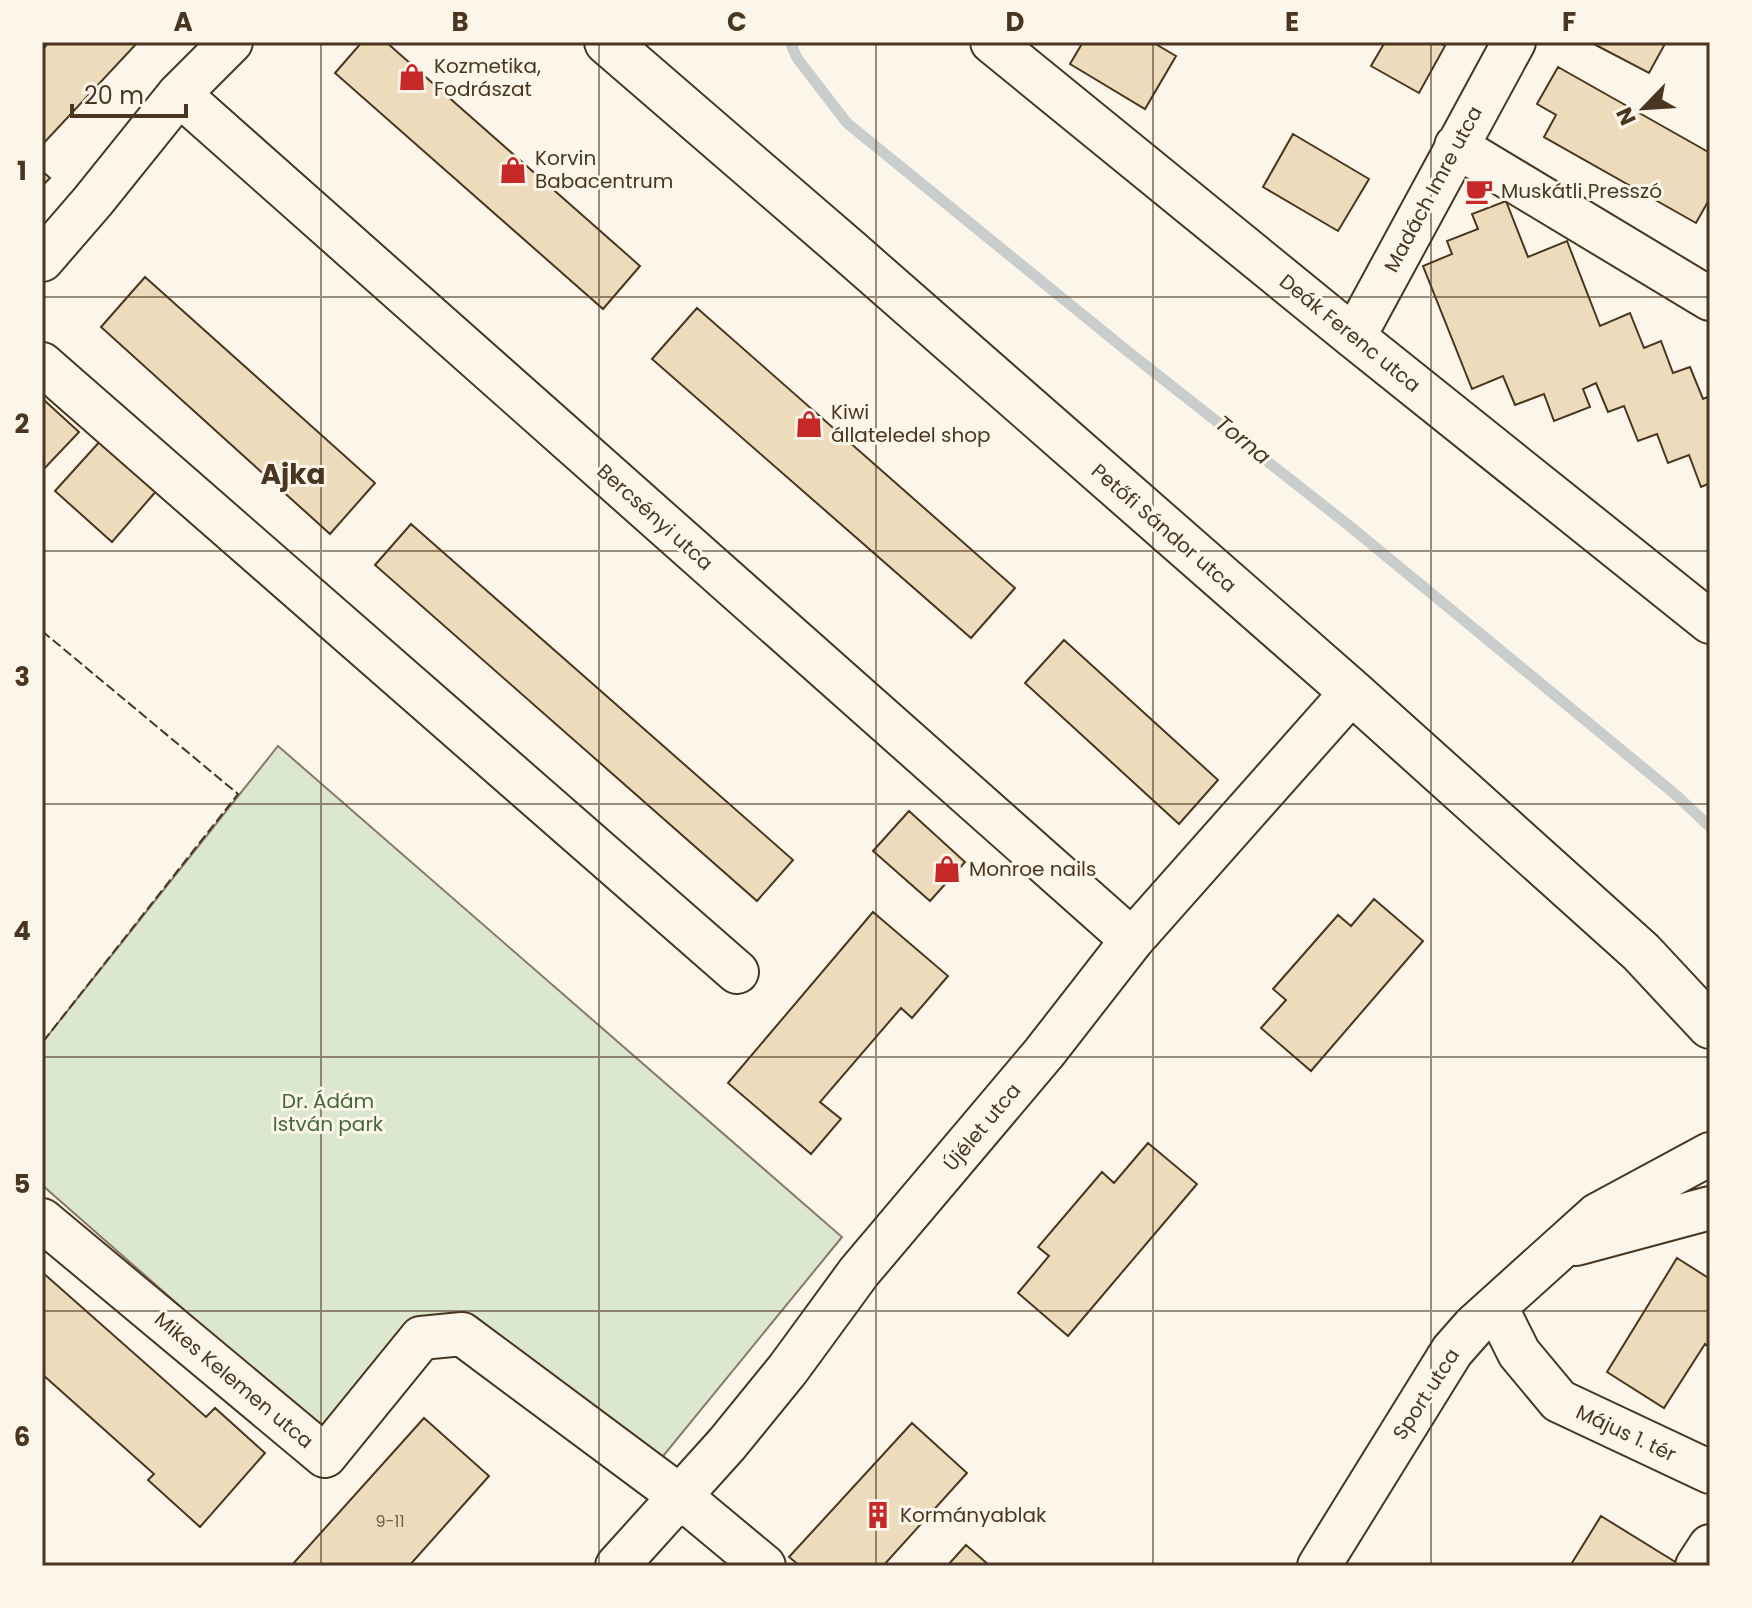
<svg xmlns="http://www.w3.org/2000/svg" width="1752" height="1608" font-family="Poppins,sans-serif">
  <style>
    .green { fill: #dce7d0; stroke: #887966; stroke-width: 2 }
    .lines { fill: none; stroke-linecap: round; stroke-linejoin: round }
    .stream { stroke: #c9cecd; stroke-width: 11 }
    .building { fill: #ecdcbc; stroke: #4a3520; stroke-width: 2 }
    .minor-casing { stroke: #4a3520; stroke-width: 46 }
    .major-casing { stroke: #4a3520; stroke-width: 48 }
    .minor { stroke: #fbf6e9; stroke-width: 42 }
    .major { stroke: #fbf6e9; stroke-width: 44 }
    .fence { stroke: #4a3520; stroke-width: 2; stroke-dasharray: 10 4; stroke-linecap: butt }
    .grid { fill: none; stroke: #4a3520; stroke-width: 2; stroke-opacity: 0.55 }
    .labels { text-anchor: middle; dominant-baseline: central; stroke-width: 6; stroke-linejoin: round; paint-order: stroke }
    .number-label { font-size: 16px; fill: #725f47 }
    .poi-label { font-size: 20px; fill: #4a3520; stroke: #fbf6e9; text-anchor: start }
    .street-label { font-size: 20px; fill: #4a3520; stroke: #fbf6e9 }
    .park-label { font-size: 20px; fill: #436837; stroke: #fbf6e9 }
    .water-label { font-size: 22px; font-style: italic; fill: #4a3520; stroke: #fbf6e9 }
    .district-label { font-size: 28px; font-weight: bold; fill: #4a3520; stroke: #fbf6e9 }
    .neatline { fill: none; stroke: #4a3520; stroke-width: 3 }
    .grid-label { font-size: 26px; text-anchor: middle; font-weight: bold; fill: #4a3520 }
  </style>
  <rect width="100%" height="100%" fill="#fbf6e9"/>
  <!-- green -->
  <path class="green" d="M 278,746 L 842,1237 L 637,1488 L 464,1353 L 385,1351 L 320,1429 L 42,1185 L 42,1043 Z"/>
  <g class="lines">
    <!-- stream -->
    <path class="stream" d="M 790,42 L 797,58 L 847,123 L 1126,350 L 1352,528 L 1676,795 L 1710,827"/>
  </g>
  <!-- building -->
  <path class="building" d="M 49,42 L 138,42 L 42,145 L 42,50 Z
    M 362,42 L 386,42 L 640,266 L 603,309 L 335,73 Z
    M 1083,42 L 1152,42 L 1176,56 L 1145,109 L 1070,64 Z
    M 1385,42 L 1438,42 L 1445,46 L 1419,93 L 1371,66 Z
    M 1590,42 L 1666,42 L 1649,73 Z
    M 1558,67 L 1710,153 L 1710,198 L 1696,223 L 1544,137 L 1556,115 L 1537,104 Z
    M 1293,134 L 1369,179 L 1338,231 L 1263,187 Z
    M 42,171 L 50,178 L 42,186 Z
    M 1506,201 L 1528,257 L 1567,241 L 1600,326 L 1630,313 L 1644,348 L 1661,341 L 1673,373 L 1690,367 L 1703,399 L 1710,396 L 1710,483 L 1701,487 L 1689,455 L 1668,463 L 1657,434 L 1638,441 L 1624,406 L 1608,412 L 1596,383 L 1583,389 L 1590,407 L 1554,421 L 1544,394 L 1515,405 L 1503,376 L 1472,389 L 1423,266 L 1452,254 L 1447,241 L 1478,229 L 1472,214 Z
    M 145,277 L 375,483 L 330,534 L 101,327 Z
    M 697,308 L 1015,588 L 971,638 L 652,359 Z
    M 44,400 L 79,432 L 42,471 L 42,403 Z
    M 102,439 L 158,489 L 112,542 L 55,491 Z
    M 411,524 L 793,860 L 757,901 L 375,565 Z
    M 1064,640 L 1218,780 L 1179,824 L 1025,683 Z
    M 909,811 L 965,862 L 930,901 L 873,851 Z
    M 1374,899 L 1423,941 L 1311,1071 L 1261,1028 L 1286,1000 L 1273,989 L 1338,915 L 1351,926 Z
    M 873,912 L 948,976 L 912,1018 L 901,1008 L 820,1102 L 841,1119 L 811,1154 L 728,1083 Z
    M 1148,1143 L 1197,1184 L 1068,1336 L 1018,1293 L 1049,1256 L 1038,1247 L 1102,1172 L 1114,1183 Z
    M 1677,1258 L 1710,1279 L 1710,1348 L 1705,1344 L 1664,1408 L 1607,1372 Z
    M 42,1272 L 206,1417 L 215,1408 L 265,1453 L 200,1527 L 148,1480 L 154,1474 L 42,1374 Z
    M 424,1418 L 489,1476 L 409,1566 L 291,1566 Z
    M 912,1423 L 967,1473 L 883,1566 L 800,1566 L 789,1557 Z
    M 1601,1516 L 1677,1563 L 1675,1566 L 1570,1566 Z
    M 966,1545 L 990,1566 L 947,1566 Z"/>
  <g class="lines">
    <!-- minor casing -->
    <g class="minor-casing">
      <path id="minor" d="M 992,42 L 1354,337 L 1710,622
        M 179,94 L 1132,940
        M 1456,146 L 1710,299
        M 42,260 L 93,201 L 179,94 L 231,42
        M 1354,337 L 1514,42
        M 42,364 L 737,972
        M 42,1220 L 325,1456 L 421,1338 L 462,1334 L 681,1497 L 764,1566
        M 1576,1244 L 1710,1208
        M 1496,1307 L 1519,1353 L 1559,1401 L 1710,1472
        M 617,1566 L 727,1444 L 788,1369 L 859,1272 L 1044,1053 L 1132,940 L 1352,692
        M 1319,1566 L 1452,1351 L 1474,1326 L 1597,1215 L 1710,1154
        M 1697,1566 L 1710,1546"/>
    </g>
    <!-- major casing -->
    <g class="major-casing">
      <path id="major" d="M 607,42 L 849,251 L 1352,692 L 1641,952 L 1710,1026"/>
    </g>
    <!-- minor -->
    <use href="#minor" class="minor"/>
    <!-- major -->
    <use href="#major" class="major"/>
    <!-- fence -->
    <path class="fence" d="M 42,631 L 238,794 L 42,1043"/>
  </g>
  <!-- grid -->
  <path class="grid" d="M 321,42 L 321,1566M 599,42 L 599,1566M 876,42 L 876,1566M 1153,42 L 1153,1566M 1431,42 L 1431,1566M 42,297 L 1710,297M 42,551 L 1710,551M 42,804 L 1710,804M 42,1057 L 1710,1057M 42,1311 L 1710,1311"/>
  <!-- icons -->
  <defs>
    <g id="shop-bare" transform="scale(2.16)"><path d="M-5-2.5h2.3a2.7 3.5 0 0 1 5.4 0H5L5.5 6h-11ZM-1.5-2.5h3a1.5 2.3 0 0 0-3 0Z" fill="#c62828" stroke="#fbf6e9" stroke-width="2.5" paint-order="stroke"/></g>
    <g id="cafe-bare" transform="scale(2.16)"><path d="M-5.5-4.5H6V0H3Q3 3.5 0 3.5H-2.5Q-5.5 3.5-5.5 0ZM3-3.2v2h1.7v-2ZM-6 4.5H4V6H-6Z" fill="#c62828" stroke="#fbf6e9" stroke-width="2.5" paint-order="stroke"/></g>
    <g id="building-bare" transform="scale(2.16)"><path d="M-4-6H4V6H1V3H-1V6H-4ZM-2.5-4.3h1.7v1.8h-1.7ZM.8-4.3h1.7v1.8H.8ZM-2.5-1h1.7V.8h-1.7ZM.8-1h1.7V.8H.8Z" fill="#c62828" stroke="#fbf6e9" stroke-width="2.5" paint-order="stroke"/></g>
  </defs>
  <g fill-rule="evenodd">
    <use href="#shop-bare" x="412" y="77"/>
    <use href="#shop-bare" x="513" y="170"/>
    <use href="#cafe-bare" x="1479" y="191"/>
    <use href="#shop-bare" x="809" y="424"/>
    <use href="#shop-bare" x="947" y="869"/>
    <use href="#building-bare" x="878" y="1515"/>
  </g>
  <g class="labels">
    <!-- number labels -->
    <g class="number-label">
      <text x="390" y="1521">9-11</text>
    </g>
    <!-- poi labels -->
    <g class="poi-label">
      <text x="434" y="66">Kozmetika,<tspan x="434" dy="23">Fodrászat</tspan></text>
      <text x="535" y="158">Korvin<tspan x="535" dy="23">Babacentrum</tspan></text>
      <text x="1501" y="191">Muskátli Presszó</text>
      <text x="831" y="412">Kiwi<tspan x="831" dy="23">állateledel shop</tspan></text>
      <text x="969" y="869">Monroe nails</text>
      <text x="900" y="1515">Kormányablak</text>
    </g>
    <!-- street labels -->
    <g class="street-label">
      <text transform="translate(1433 189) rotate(-62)">Madách Imre utca</text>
      <text transform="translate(1350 333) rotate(39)">Deák Ferenc utca</text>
      <text transform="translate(655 517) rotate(42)">Bercsényi utca</text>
      <text transform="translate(1164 528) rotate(41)">Petőfi Sándor utca</text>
      <text transform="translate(982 1127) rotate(-50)">Újélet utca</text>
      <text transform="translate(234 1380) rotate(40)">Mikes Kelemen utca</text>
      <text transform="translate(1426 1394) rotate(-57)">Sport utca</text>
      <text transform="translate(1626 1433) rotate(25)">Május 1. tér</text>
    </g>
    <!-- park labels -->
    <g class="park-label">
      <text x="328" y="1101">Dr. Ádám<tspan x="328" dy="23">István park</tspan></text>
    </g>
    <!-- water labels -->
    <g class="water-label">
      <text transform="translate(1243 440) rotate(39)">Torna</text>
    </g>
    <!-- district labels -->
    <g class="district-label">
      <text x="293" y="474">Ajka</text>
    </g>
  </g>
  <!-- border -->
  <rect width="1752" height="1608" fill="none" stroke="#fbf6e9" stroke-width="88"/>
  <!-- north arrow -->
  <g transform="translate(1644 108) rotate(245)" stroke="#fbf6e9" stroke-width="6" paint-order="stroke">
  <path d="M0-6L14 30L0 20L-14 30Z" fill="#4a3520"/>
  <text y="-12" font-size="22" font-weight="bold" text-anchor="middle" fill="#4a3520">N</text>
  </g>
  <!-- scale -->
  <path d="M72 104v12h114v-12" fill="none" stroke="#4a3520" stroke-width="4"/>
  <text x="84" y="104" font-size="24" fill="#4a3520" stroke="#fbf6e9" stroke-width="6" paint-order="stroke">20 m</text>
  <rect x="44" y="44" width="1664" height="1520" class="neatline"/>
  <g class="grid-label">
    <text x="183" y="31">A</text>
    <text x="460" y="31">B</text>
    <text x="737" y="31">C</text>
    <text x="1015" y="31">D</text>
    <text x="1292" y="31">E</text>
    <text x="1569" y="31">F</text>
    <text x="22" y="180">1</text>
    <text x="22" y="433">2</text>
    <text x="22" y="686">3</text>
    <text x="22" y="940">4</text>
    <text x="22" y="1193">5</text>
    <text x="22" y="1446">6</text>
  </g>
</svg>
